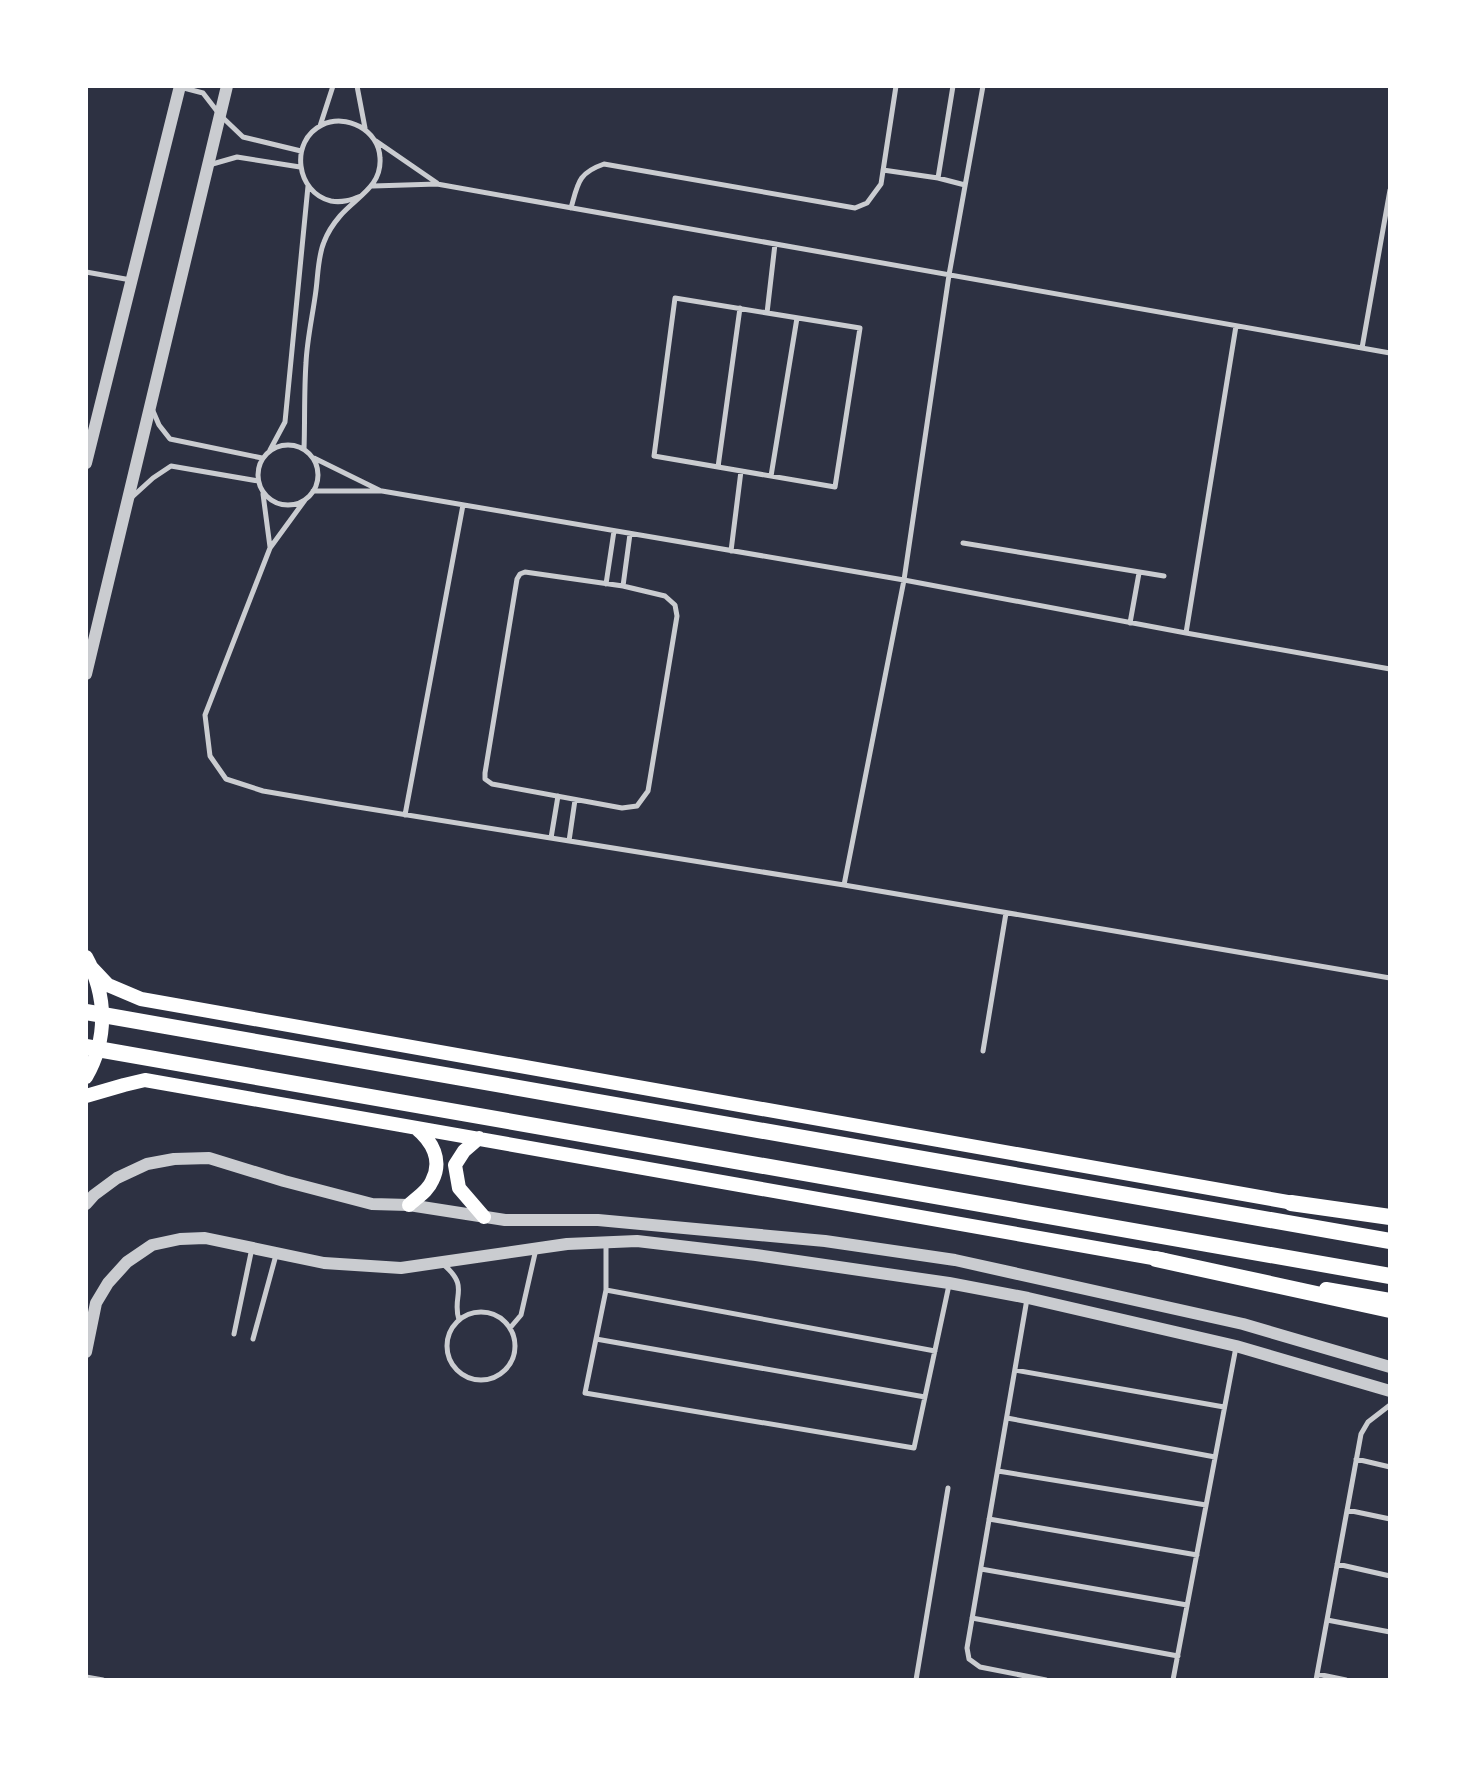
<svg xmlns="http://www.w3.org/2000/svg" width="1476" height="1766" font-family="'Archivo Narrow',sans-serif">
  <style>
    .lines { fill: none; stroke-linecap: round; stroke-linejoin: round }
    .service { stroke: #caccd0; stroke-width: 5 }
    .tertiary { stroke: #caccd0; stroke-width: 12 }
    .secondary { stroke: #fff; stroke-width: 14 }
    .trunk { stroke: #fff; stroke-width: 16 }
  </style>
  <rect width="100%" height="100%" fill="#2d3142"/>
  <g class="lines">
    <!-- service -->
    <path class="service" d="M 357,86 L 365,128
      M 180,87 L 203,93 L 220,115 L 243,137 L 301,151
      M 320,126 L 333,86
      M 376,141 L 437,183
      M 209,165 L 237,157 L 300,167
      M 883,170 L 938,178 L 965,185
      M 938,178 L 953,86
      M 373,186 L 437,184 L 1390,353
      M 571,208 C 578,183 578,173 604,164 L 855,208 L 867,203 L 881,184 L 896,86
      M 86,272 L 131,280
      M 675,298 L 860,328 L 835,487 L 654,456 Z
      M 767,313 L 775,244
      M 1362,348 L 1390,190
      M 153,411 L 159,425 L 170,439 L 262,458
      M258 475a30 30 0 1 1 60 0a30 30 0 1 1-60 0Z
      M 304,449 C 305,421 304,392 306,363 C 307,339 313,314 316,290 C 318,275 318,256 324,242 C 327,234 334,223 340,216 C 356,197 382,187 380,158 C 379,130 346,113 322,125 C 289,141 296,193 331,201 C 342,203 351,200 361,196
      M 270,450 L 285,422 L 308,186
      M 314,458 L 381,491
      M 718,467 L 740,308
      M 771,476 L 797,318
      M 313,491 L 382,491 L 904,580 L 1186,633 L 1390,669
      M 263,494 L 270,547
      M 131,498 L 153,478 L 171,466 L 258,481
      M 305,500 L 270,548 L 205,715 L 210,756 L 226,779 L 263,791 L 339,804 L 844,885 L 1390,978
      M 963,543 L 1164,576
      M 731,551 L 741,471
      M 525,572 L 623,586 L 665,596 L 675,605 L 677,616 L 648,791 L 637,806 L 622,808 L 492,784 L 485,779 L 485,773 L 517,579 L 520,574 Z
      M 606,584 L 614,531
      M 623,586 L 630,534
      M 1130,623 L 1139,573
      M 1186,633 L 1236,326
      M 405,815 L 463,505
      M 551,838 L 558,796
      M 569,841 L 575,800
      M 844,885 L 904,580 L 949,275 L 983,86
      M 983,1051 L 1006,913
      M 606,1242 L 606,1290 L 585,1393 L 914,1448 L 949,1285
      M 443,1264 C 471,1288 451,1295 459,1320
      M 606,1290 L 935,1351
      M 1027,1299 L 967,1648 L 969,1659 L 980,1667 L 1046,1680
      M447 1346a34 34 0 1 1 68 0a34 34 0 1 1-68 0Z
      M 510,1328 L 521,1315 L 536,1249
      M 234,1334 L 252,1248
      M 253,1339 L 276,1255
      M 596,1339 L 925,1397
      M 1015,1370 L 1224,1407
      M 1007,1418 L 1215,1457
      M 1356,1459 L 1390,1467
      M 998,1471 L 1206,1505
      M 1347,1510 L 1390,1519
      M 989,1519 L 1197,1555
      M 1337,1564 L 1390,1576
      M 981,1569 L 1187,1605
      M 972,1618 L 1178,1656
      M 1327,1620 L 1390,1632
      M 1317,1674 L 1346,1680
      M 86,1677 L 103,1680
      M 916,1680 L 948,1488
      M 1173,1680 L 1236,1347
      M 1316,1680 L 1361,1434 L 1368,1422 L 1390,1405"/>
    <!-- tertiary -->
    <path class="tertiary" d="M 86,463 L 180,86
      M 86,674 L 227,86
      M 86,1204 L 94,1195 L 117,1178 L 147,1164 L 174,1159 L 209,1158 L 284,1181 L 372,1204 L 409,1205 L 505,1220 L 598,1220 L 825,1241 L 955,1260 L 1243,1324 L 1390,1367
      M 86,1352 L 96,1303 L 108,1283 L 127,1262 L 152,1245 L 180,1239 L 205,1238 L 324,1263 L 401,1268 L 567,1244 L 637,1241 L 756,1255 L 949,1283 L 1028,1298 L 1236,1346 L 1390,1391"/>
    <!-- secondary -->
    <path class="secondary" d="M 86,957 C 107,995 108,1039 86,1077
      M 92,968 L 108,985 L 141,999 L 1299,1204
      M 86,1096 L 124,1085 L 145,1080 L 1164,1260
      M 479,1138 L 464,1151 L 455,1165 L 459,1188 L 484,1217
      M 409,1205 C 416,1198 428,1191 432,1181 C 443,1160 432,1141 416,1128
      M 1326,1289 L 1390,1300"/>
    <!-- trunk -->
    <path class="trunk" d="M 86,1012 L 1390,1241
      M 86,1047 L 1390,1276
      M 1291,1203 L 1390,1217
      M 1156,1259 L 1390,1310"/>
  </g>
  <!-- border -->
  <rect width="1476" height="1766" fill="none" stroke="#ffffff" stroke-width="176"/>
</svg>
